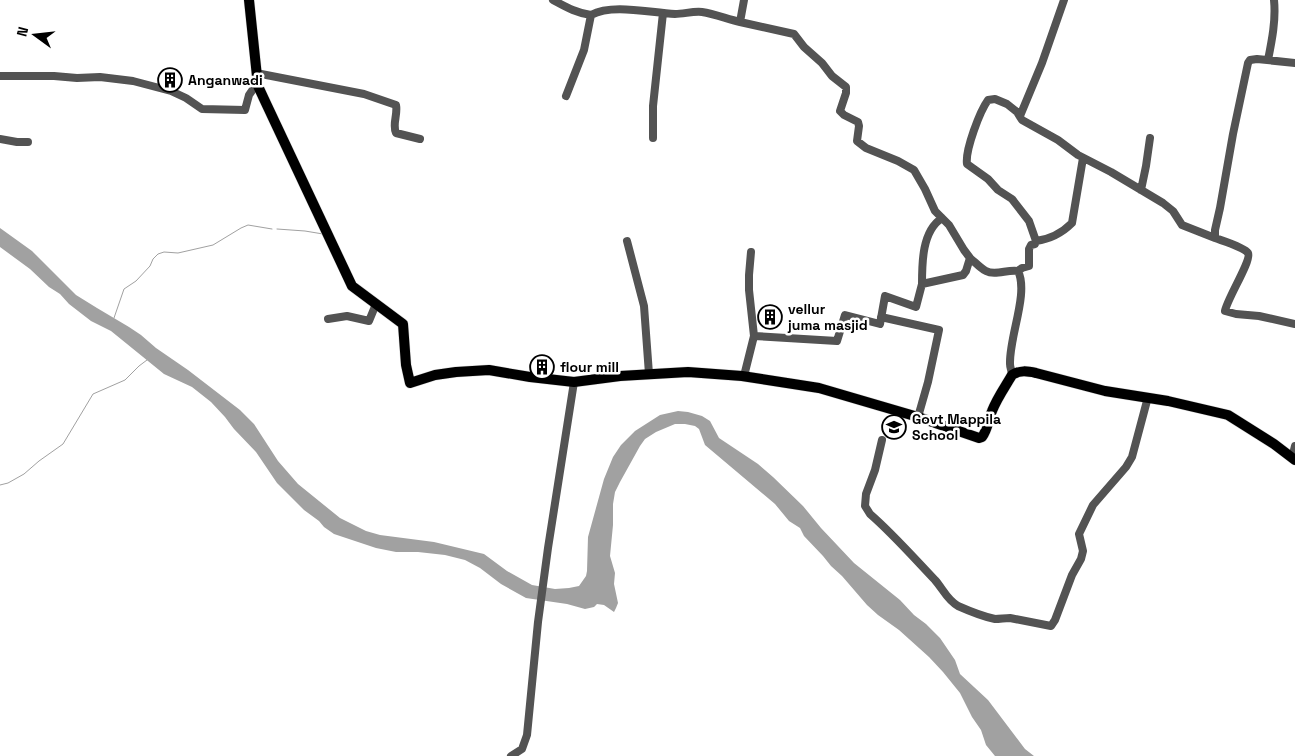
<svg xmlns="http://www.w3.org/2000/svg" width="1295" height="756" font-family="'Space Grotesk',sans-serif">
  <style>
    .water { fill: #a1a1a1 }
    .lines { fill: none; stroke-linecap: round; stroke-linejoin: round }
    .stream { stroke: #a1a1a1; stroke-width: 1 }
    .major-casing { stroke: #dbdbdb; stroke-width: 11 }
    .minor { stroke: #535353; stroke-width: 8 }
    .major { stroke: #000; stroke-width: 10 }
    .labels { text-anchor: middle; dominant-baseline: central; stroke-width: 5; stroke-linejoin: round; paint-order: stroke }
    .poi-label { font-size: 14px; font-weight: bold; fill: #000; stroke: #fff; text-anchor: start }
  </style>
  <rect width="100%" height="100%" fill="#fff"/>
  <!-- water -->
  <path class="water" d="M 0,228 L 32,251 L 76,295 L 97,308 L 129,327 L 141,335 L 156,348 L 188,370 L 240,410 L 254,424 L 278,461 L 298,484 L 340,518 L 366,531 L 380,535 L 434,542 L 484,554 L 507,571 L 532,585 L 555,589 L 569,588 L 579,586 L 586,576 L 587,571 L 588,537 L 604,479 L 613,457 L 621,445 L 635,431 L 660,415 L 678,411 L 688,412 L 702,416 L 710,421 L 719,438 L 758,464 L 773,477 L 803,506 L 821,528 L 854,563 L 900,600 L 914,615 L 926,624 L 940,638 L 955,660 L 960,674 L 988,700 L 1025,749 L 1034,756 L 995,756 L 986,745 L 981,730 L 972,717 L 960,693 L 943,672 L 929,657 L 899,630 L 878,615 L 867,605 L 842,576 L 831,566 L 823,556 L 804,536 L 800,528 L 789,521 L 775,504 L 705,445 L 699,429 L 695,426 L 685,424 L 675,424 L 656,432 L 645,439 L 640,446 L 620,482 L 615,492 L 613,504 L 613,525 L 610,556 L 615,573 L 614,584 L 618,603 L 616,608 L 614,612 L 604,605 L 597,604 L 594,607 L 585,609 L 567,604 L 526,598 L 501,584 L 480,568 L 465,560 L 445,555 L 418,552 L 396,552 L 376,548 L 334,534 L 324,527 L 319,521 L 304,510 L 277,483 L 256,452 L 234,429 L 225,417 L 211,402 L 192,387 L 164,374 L 111,331 L 91,321 L 69,304 L 60,294 L 49,287 L 30,269 L 0,247 Z"/>
  <g class="lines">
    <!-- stream -->
    <path class="stream" d="M 277,229 L 305,231 L 323,234
      M 114,318 L 124,289 L 136,281 L 150,266 L 153,259 L 158,254 L 164,252 L 178,253 L 213,245 L 241,228 L 248,225 L 272,229
      M 0,485 L 8,483 L 24,474 L 39,461 L 63,444 L 93,394 L 125,380 L 139,366 L 147,360"/>
    <!-- major casing -->
    <g class="major-casing">
      <path id="major" d="M 249,0 L 258,86 L 264,99 L 352,286 L 403,324 L 406,365 L 410,383 L 435,375 L 456,372 L 489,370 L 530,377 L 574,382 L 620,376 L 688,372 L 742,376 L 819,388 L 918,417 L 979,438 L 982,437 C 988,429 988,420 992,411 C 997,398 1005,387 1012,375 C 1020,370 1027,371 1036,373 L 1105,391 L 1168,401 L 1228,415 L 1274,444 L 1295,460"/>
    </g>
    <!-- minor -->
    <path class="minor" d="M 553,0 C 566,7 576,13 591,15
      M 740,22 L 794,34 L 804,47 L 822,63 L 832,76 L 846,87 L 846,93 L 840,111 L 844,115 L 858,122 L 859,126 L 857,141 L 866,148 L 898,161 L 914,170 L 925,189 L 935,211 L 949,225 L 964,250 L 970,258
      M 1268,60 C 1272,40 1276,20 1274,0
      M 1295,63 L 1257,59 L 1250,60 L 1248,63 L 1233,134 L 1220,208 L 1215,230 L 1215,238 C 1223,241 1244,247 1248,253 C 1252,260 1227,299 1225,311 L 1236,314 L 1259,316 L 1295,324
      M 256,73 L 364,94 L 396,105 C 398,115 392,124 396,133 L 420,139
      M 0,76 L 54,76 L 77,78 L 100,77 L 133,81 L 171,91 L 186,98 L 202,109 L 245,110 L 249,95 L 258,82
      M 566,96 L 584,50 L 591,15 C 613,3 650,13 675,14 C 684,14 693,11 702,12 C 715,14 727,19 740,22 L 744,0
      M 1020,116 L 1042,63 L 1064,0
      M 653,138 L 653,106 L 663,13
      M 0,139 L 17,142 L 28,142
      M 1141,190 L 1146,166 L 1150,138
      M 627,241 L 644,306 L 649,374
      M 1036,241 C 1051,239 1062,233 1072,223 L 1083,158
      M 751,252 L 749,275 L 749,290 L 754,336
      M 1018,271 L 1022,268 L 1029,266 L 1029,249 L 1031,245 L 1035,244 L 1036,241 L 1029,221 L 1012,199 L 998,190 L 988,179 L 967,164 C 965,150 980,111 988,100 L 995,99 L 1007,104 L 1017,112 L 1022,120 L 1058,140 L 1078,155 L 1111,172 L 1163,203 L 1173,211 L 1182,225 L 1215,238
      M 922,284 C 922,263 922,231 942,218
      M 881,317 L 939,330 L 928,382 L 918,417
      M 328,319 L 347,316 L 369,321 L 376,304
      M 744,376 L 754,336 L 837,341 L 845,315 L 880,324 L 885,296 L 916,307 L 922,284 L 963,275 L 966,271 L 970,258 C 975,262 980,268 986,271 C 995,276 1008,269 1018,271 C 1029,293 1009,337 1010,364 C 1010,367 1012,372 1012,375
      M 882,440 L 875,470 L 866,494 L 865,506 L 870,514 C 893,534 914,558 935,580 C 943,589 947,600 958,606 C 967,610 985,617 995,619 C 1000,619 1005,618 1010,618 L 1051,626 L 1055,620 L 1072,575 L 1081,559 L 1083,551 L 1079,534 L 1093,505 L 1126,467 L 1132,457 L 1148,397
      M 1292,458 L 1295,446
      M 511,756 L 522,749 L 527,735 L 538,622 L 548,548 L 574,382"/>
    <!-- major -->
    <use href="#major" class="major"/>
  </g>
  <!-- icons -->
  <defs>
    <g id="building-ring" transform="scale(1.25)"><circle r="9.5" fill="#fff" stroke="#000" stroke-width="1.5"/><path d="M-4-6H4V6H1V3H-1V6H-4ZM-2.5-4.3h1.7v1.8h-1.7ZM.8-4.3h1.7v1.8H.8ZM-2.5-1h1.7V.8h-1.7ZM.8-1h1.7V.8H.8Z" fill="#000"/></g>
    <g id="school-ring" transform="scale(1.25)"><circle r="9.5" fill="#fff" stroke="#000" stroke-width="1.5"/><path d="M0-5L7-2L0 1L-7-2ZM-4 1L0 2.5L4 1V4Q0 6-4 4Z" fill="#000"/></g>
  </defs>
  <g fill-rule="evenodd">
    <use href="#building-ring" x="170" y="80"/>
    <use href="#building-ring" x="770" y="317"/>
    <use href="#building-ring" x="542" y="367"/>
    <use href="#school-ring" x="894" y="427"/>
  </g>
  <g class="labels">
    <!-- poi labels -->
    <g class="poi-label">
      <text x="188" y="80">Anganwadi</text>
      <text x="788" y="309">vellur<tspan x="788" dy="16">juma masjid</tspan></text>
      <text x="560" y="367">flour mill</text>
      <text x="912" y="419">Govt Mappila<tspan x="912" dy="16">School</tspan></text>
    </g>
  </g>
  <!-- north arrow -->
  <g transform="translate(35 35) rotate(285)" stroke="#ffffff" stroke-width="4" paint-order="stroke">
  <path d="M0-4L9 19L0 12L-9 19Z" fill="#000000"/>
  <text y="-8" font-size="14" font-weight="bold" text-anchor="middle" fill="#000000">N</text>
  </g>
</svg>
